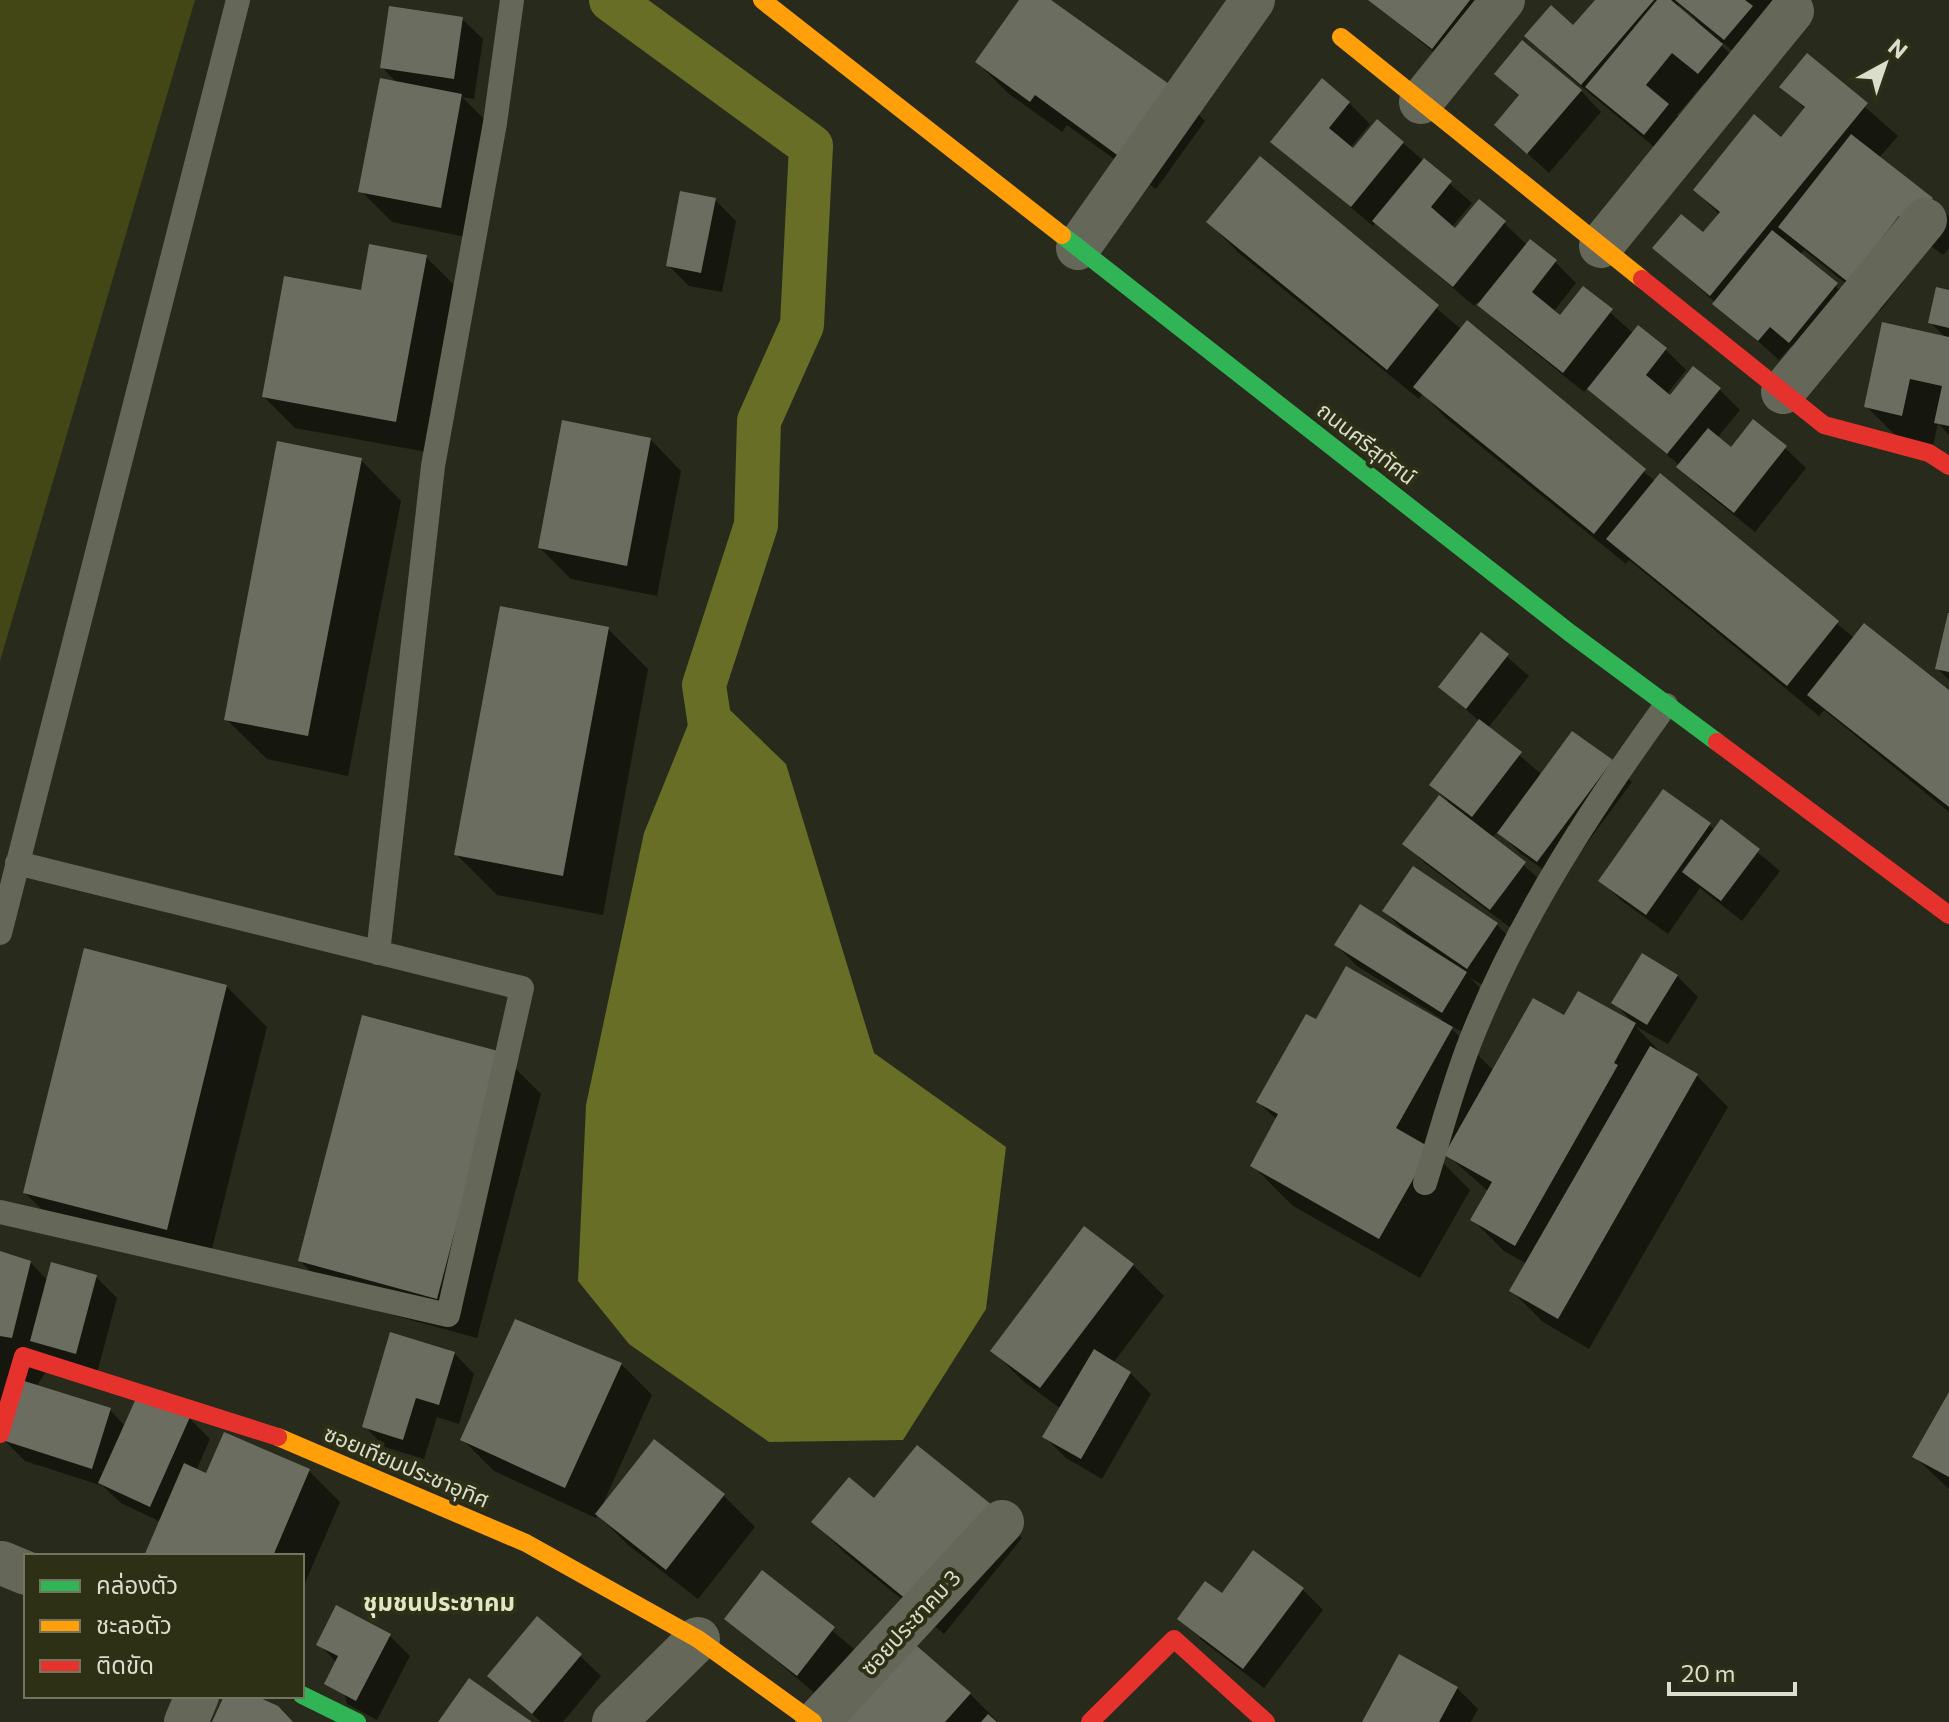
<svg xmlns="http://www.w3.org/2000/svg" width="1949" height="1722" font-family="Commissioner,'Noto Sans Thai',sans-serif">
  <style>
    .green { fill: #434716 }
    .water { fill: #686e25 }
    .shadow { fill: #0007; fill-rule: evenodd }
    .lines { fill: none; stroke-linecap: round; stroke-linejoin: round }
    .canal { stroke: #686e25; stroke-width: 44 }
    .building { fill: #6c6d61 }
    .lane { stroke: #656759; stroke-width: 24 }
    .street { stroke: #656759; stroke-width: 44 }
    .fast { stroke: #30b455; stroke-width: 18 }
    .slow { stroke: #ff9f0a; stroke-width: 18 }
    .jam { stroke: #e5322d; stroke-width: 18 }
    .labels { text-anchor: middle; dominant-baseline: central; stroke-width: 8; stroke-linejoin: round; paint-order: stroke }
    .street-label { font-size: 22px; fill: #dbddcd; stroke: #2d3015 }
    .neighbourhood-label { font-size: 24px; font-weight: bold; fill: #e1e6c5; stroke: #2d3015 }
  </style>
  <rect width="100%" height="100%" fill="#282a1b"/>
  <!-- green -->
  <path class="green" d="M 0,0 L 195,0 L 0,661 Z"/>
  <!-- water -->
  <path class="water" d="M 704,685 L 786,764 L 874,1053 L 1006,1147 L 986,1309 L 903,1440 L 769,1442 L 629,1344 L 578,1281 L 586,1105 L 644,833 Z"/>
  <!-- shadow -->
  <path class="shadow" d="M 1022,0 L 1048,0 L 1174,90 L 1205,121 L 1156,189 L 1067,125 L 1062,132 L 1008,93 L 977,62 Z
    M 1370,0 L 1490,0 L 1453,68 Z
    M 1598,0 L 1773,0 L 1756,70 L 1723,43 L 1721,45 L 1753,76 L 1730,104 L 1704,83 L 1677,115 L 1699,137 L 1676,165 L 1558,67 L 1527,36 L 1574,28 ZM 1679,5 L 1696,19 L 1693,22 L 1677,8 Z
    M 462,19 L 483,39 L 474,99 L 462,97 L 492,127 L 471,238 L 392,222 L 361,191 L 398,84 L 382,67 Z
    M 1807,56 L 1898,136 L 1879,158 L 1949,216 L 1949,248 L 1943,255 L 1931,246 L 1880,311 L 1804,250 L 1800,255 L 1857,305 L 1811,362 L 1791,346 L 1779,360 L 1655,248 L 1703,235 L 1720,215 L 1695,190 L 1781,140 L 1806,110 L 1782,86 Z
    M 1496,74 L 1579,89 L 1601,112 L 1549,173 L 1496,125 L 1520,97 Z
    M 1349,103 L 1370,124 L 1350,148 L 1354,150 L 1403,143 L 1472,203 L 1452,227 L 1456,231 L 1504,223 L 1527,245 L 1555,262 L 1576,283 L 1553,312 L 1560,318 L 1583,288 L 1634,334 L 1666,350 L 1686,370 L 1667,394 L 1671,397 L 1720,390 L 1740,410 L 1717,438 L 1731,450 L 1785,448 L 1806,468 L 1755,532 L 1699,487 L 1679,465 L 1588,387 L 1584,392 L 1501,325 L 1477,302 L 1474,306 L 1376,222 L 1373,226 L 1273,142 Z
    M 1260,159 L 1462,330 L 1467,323 L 1656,482 L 1661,476 L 1854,638 L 1949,693 L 1949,812 L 1824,710 L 1819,716 L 1629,560 L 1626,564 L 1446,418 L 1423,394 L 1419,399 L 1239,253 L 1208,222 Z
    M 715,200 L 736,221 L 722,292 L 689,286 L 668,265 Z
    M 426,257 L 457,288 L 427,452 L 295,428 L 264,397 L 363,292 Z
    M 1949,292 L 1949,435 L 1938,423 L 1933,446 L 1897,437 L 1866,406 L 1946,338 L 1930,322 Z
    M 650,439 L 681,471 L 657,596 L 571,579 L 540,548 Z
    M 361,460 L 401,501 L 348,776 L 267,759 L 226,719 Z
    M 1949,616 L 1949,680 L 1938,669 Z
    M 608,629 L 648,669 L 603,915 L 497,895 L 456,854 Z
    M 1482,635 L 1529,676 L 1488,728 L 1542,775 L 1611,761 L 1632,782 L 1559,881 L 1520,853 L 1498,831 L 1492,838 L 1545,884 L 1512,929 L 1426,864 L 1405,844 L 1448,801 L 1431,784 L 1479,721 L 1441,687 Z
    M 1721,822 L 1780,871 L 1742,921 L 1700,888 L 1668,934 L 1622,901 L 1601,881 L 1709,825 L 1715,830 Z
    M 1384,911 L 1496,924 L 1517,945 L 1489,988 L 1470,978 L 1486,994 L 1463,1032 L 1448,1025 L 1494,1071 L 1565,1018 L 1635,1024 L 1614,1003 L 1677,976 L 1698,997 L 1668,1044 L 1635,1026 L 1665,1057 L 1697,1076 L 1728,1107 L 1589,1349 L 1543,1322 L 1512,1291 L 1527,1264 L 1504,1251 L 1473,1220 L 1489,1192 L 1445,1153 L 1441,1161 L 1470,1190 L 1420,1278 L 1293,1206 L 1252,1165 L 1277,1120 L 1258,1102 L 1316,1022 L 1440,1022 L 1442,1019 L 1357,966 L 1336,945 L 1408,935 Z
    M 226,986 L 267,1027 L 207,1269 L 66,1233 L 25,1193 Z
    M 501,1054 L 541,1094 L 477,1338 L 341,1301 L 300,1261 Z
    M 0,1253 L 30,1262 L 48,1281 L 96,1277 L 117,1298 L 97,1373 L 53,1361 L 36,1387 L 110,1410 L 125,1426 L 189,1418 L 210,1439 L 196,1471 L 207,1475 L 309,1471 L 340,1502 L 302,1590 L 302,1556 L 146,1556 L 161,1522 L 121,1503 L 103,1486 L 25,1461 L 4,1440 L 0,1428 Z
    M 1133,1265 L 1164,1296 L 1113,1363 L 1130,1373 L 1151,1394 L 1102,1479 L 1066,1458 L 1045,1437 L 1061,1409 L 1023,1381 L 992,1350 Z
    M 569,1341 L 621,1364 L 652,1395 L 602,1506 L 654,1442 L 724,1496 L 755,1527 L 698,1599 L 628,1545 L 598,1515 L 596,1518 L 494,1471 L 463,1440 Z
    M 454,1353 L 474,1374 L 459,1424 L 437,1417 L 424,1459 L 385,1447 L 364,1426 Z
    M 1949,1396 L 1949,1489 L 1915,1457 Z
    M 875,1501 L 991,1507 L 1022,1538 L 944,1634 L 845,1553 L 814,1522 Z
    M 763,1573 L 854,1649 L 818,1696 L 727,1619 Z
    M 1302,1589 L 1323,1610 L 1264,1688 L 1200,1639 L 1222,1596 Z
    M 390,1636 L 410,1656 L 377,1720 L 347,1704 L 337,1663 L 319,1644 Z
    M 580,1656 L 601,1676 L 563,1722 L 541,1722 L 490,1676 Z
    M 1457,1688 L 1478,1709 L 1471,1722 L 1364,1722 Z
    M 970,1694 L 998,1722 L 849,1722 Z"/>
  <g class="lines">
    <!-- canal -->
    <path class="canal" d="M 611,0 L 811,146 L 802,325 L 759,421 L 756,525 L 704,685 L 713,745"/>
  </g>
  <!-- building -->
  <path class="building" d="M 1019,0 L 1051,0 L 1176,89 L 1124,160 L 1035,95 L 1030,102 L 975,62 Z
    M 1368,0 L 1470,0 L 1432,49 Z
    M 1595,0 L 1654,0 L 1581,85 L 1524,36 L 1551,5 L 1573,25 Z
    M 1657,0 L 1671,0 L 1723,44 L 1698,74 L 1672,53 L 1646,85 L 1669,104 L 1644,135 L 1585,87 Z
    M 1675,0 L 1745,0 L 1753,6 L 1724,40 Z
    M 389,6 L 463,17 L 454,79 L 380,68 Z
    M 1522,40 L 1582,90 L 1527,154 L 1494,125 L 1519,95 L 1494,74 Z
    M 1807,53 L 1868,103 L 1710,296 L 1652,248 L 1681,214 L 1703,232 L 1720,212 L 1693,190 L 1754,114 L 1781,137 L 1805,107 L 1779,87 Z
    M 380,78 L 462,94 L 441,208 L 358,192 Z
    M 1322,78 L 1350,102 L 1329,128 L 1353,148 L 1377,119 L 1404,142 L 1351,207 L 1270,142 Z
    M 1851,134 L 1933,198 L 1911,226 L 1899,216 L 1848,282 L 1778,227 Z
    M 1260,156 L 1439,305 L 1387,370 L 1206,222 Z
    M 1424,158 L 1452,181 L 1431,207 L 1455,228 L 1479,199 L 1506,221 L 1453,287 L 1372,221 Z
    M 680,191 L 716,198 L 701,273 L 666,266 Z
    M 1772,230 L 1838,283 L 1789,343 L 1770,327 L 1758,341 L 1712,304 Z
    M 1530,239 L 1557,260 L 1532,292 L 1560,315 L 1583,286 L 1613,309 L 1563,373 L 1477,305 Z
    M 369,244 L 427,255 L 396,422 L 262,397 L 284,276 L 361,290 Z
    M 1936,287 L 1949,290 L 1949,328 L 1928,323 Z
    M 1467,320 L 1646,469 L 1594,534 L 1413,387 Z
    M 1882,322 L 1949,337 L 1949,426 L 1934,423 L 1942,386 L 1910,379 L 1902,416 L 1864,407 Z
    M 1638,325 L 1667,348 L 1646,375 L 1670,395 L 1693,366 L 1721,388 L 1667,454 L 1587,389 Z
    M 1753,419 L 1787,446 L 1734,513 L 1676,467 L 1708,428 L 1731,447 Z
    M 562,420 L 651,438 L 627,566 L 538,548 Z
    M 277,441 L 362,458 L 308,736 L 224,720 Z
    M 1660,473 L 1839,621 L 1787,686 L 1606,539 Z
    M 500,606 L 609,627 L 563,876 L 454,855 Z
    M 1948,613 L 1949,613 L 1949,672 L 1935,669 Z
    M 1864,623 L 1949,690 L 1949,807 L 1807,695 Z
    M 1481,632 L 1509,654 L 1466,709 L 1438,687 Z
    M 1479,719 L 1522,752 L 1472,817 L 1429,785 Z
    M 1572,731 L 1613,760 L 1537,862 L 1497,833 Z
    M 1663,789 L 1711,823 L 1646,915 L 1598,881 Z
    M 1439,795 L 1526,862 L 1490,910 L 1402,844 Z
    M 1721,819 L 1760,849 L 1721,901 L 1682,872 Z
    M 1413,866 L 1498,923 L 1467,969 L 1382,911 Z
    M 1360,904 L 1467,972 L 1442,1013 L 1334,945 Z
    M 84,948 L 227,985 L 167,1230 L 23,1193 Z
    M 1642,953 L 1678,975 L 1647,1025 L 1611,1003 Z
    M 1346,966 L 1453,1027 L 1396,1128 L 1431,1148 L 1379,1239 L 1250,1166 L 1278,1114 L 1256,1102 L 1306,1014 L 1316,1019 Z
    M 1578,991 L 1636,1023 L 1614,1063 L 1618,1065 L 1515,1246 L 1470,1220 L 1492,1182 L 1444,1155 L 1533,998 L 1564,1015 Z
    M 362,1015 L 502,1052 L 437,1299 L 298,1261 Z
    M 1650,1046 L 1698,1074 L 1558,1319 L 1509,1291 Z
    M 1084,1226 L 1134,1264 L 1040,1388 L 990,1351 Z
    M 0,1251 L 31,1261 L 12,1338 L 0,1336 Z
    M 51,1262 L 97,1275 L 76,1354 L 30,1341 Z
    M 515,1319 L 622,1363 L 565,1488 L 460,1440 Z
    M 390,1332 L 455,1352 L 439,1405 L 416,1398 L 403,1440 L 362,1427 Z
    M 1094,1349 L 1131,1372 L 1081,1459 L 1042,1437 Z
    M 21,1380 L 111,1408 L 92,1469 L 2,1440 Z
    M 1949,1392 L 1949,1477 L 1912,1457 Z
    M 138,1394 L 190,1417 L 150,1507 L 98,1483 Z
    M 224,1432 L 310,1469 L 273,1556 L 144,1556 L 184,1463 L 206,1473 Z
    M 654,1439 L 725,1494 L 666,1570 L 595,1514 Z
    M 917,1445 L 992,1505 L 912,1604 L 811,1522 L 849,1477 L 874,1498 Z
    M 1253,1550 L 1304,1588 L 1243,1669 L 1177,1619 L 1205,1581 L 1222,1593 Z
    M 762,1570 L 835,1627 L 797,1676 L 724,1619 Z
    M 336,1605 L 391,1634 L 356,1701 L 324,1684 L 338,1656 L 316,1645 Z
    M 537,1616 L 582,1654 L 532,1714 L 487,1676 Z
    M 910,1640 L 971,1693 L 945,1722 L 846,1722 Z
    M 1399,1654 L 1458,1687 L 1439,1722 L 1362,1722 Z
    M 469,1678 L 532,1722 L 438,1722 Z
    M 224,1696 L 256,1696 L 278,1706 L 293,1722 L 212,1722 Z
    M 988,1714 L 997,1722 L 981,1722 Z"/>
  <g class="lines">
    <!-- lane -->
    <path class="lane" d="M 0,933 L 238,0
      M 378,953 L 433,466 L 495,123 L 512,0
      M 1425,1183 C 1441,1133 1454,1080 1474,1032 C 1522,914 1592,807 1666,705
      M 0,1212 L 448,1315 L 522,988 L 17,863"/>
    <!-- street -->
    <path class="street" d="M 1421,102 L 1503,0
      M 1601,246 L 1792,11
      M 1078,248 L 1253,0
      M 1783,392 L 1925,220
      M 2,1563 L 26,1573
      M 186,1722 L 197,1696
      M 614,1722 L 698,1639
      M 817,1722 L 1002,1522"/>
    <!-- fast -->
    <path class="fast" d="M 1062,235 L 1570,633 L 1717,742
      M 302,1695 L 357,1722"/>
    <!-- slow -->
    <path class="slow" d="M 762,0 L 1062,235
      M 1341,37 L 1642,279
      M 278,1437 L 526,1543 L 698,1639 L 813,1722"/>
    <!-- jam -->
    <path class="jam" d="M 1642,279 L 1824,425 L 1929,453 L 1949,466
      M 1717,742 L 1949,915
      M 0,1434 L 23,1356 L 278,1437
      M 1090,1722 L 1174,1639 L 1266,1722"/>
  </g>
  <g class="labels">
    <!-- street labels -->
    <g class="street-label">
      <text transform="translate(1367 443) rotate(38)">ถนนศรีสุทัศน์</text>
      <text transform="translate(407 1466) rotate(23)">ซอยเทียมประชาอุทิศ</text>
      <text transform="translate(910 1622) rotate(-47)">ซอยประชาคม 3</text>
    </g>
    <!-- neighbourhood labels -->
    <g class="neighbourhood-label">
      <text x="439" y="1601">ชุมชนประชาคม</text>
    </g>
  </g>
  <!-- legend -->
  <rect x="24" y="1554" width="280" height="144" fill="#2d3015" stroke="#73755f" stroke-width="2"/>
  <rect x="40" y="1580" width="40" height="12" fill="#30b455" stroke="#73755f" stroke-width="2"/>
  <text x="96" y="1594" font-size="24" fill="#dbddcd">คล่องตัว</text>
  <rect x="40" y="1620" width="40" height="12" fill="#ff9f0a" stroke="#73755f" stroke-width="2"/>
  <text x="96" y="1634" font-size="24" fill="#dbddcd">ชะลอตัว</text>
  <rect x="40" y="1660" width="40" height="12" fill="#e5322d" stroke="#73755f" stroke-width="2"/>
  <text x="96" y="1674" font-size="24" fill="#dbddcd">ติดขัด</text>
  <!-- north arrow -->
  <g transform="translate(1885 64) rotate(40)" stroke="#2d3015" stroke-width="6" paint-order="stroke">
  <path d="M0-6L14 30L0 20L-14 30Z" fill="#dbddcd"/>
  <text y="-12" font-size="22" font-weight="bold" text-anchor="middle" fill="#dbddcd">N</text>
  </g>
  <!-- scale -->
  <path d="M1669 1682v12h126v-12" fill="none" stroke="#dbddcd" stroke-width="4"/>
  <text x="1681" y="1682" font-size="24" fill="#dbddcd" stroke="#2d3015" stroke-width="6" paint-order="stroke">20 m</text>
</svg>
